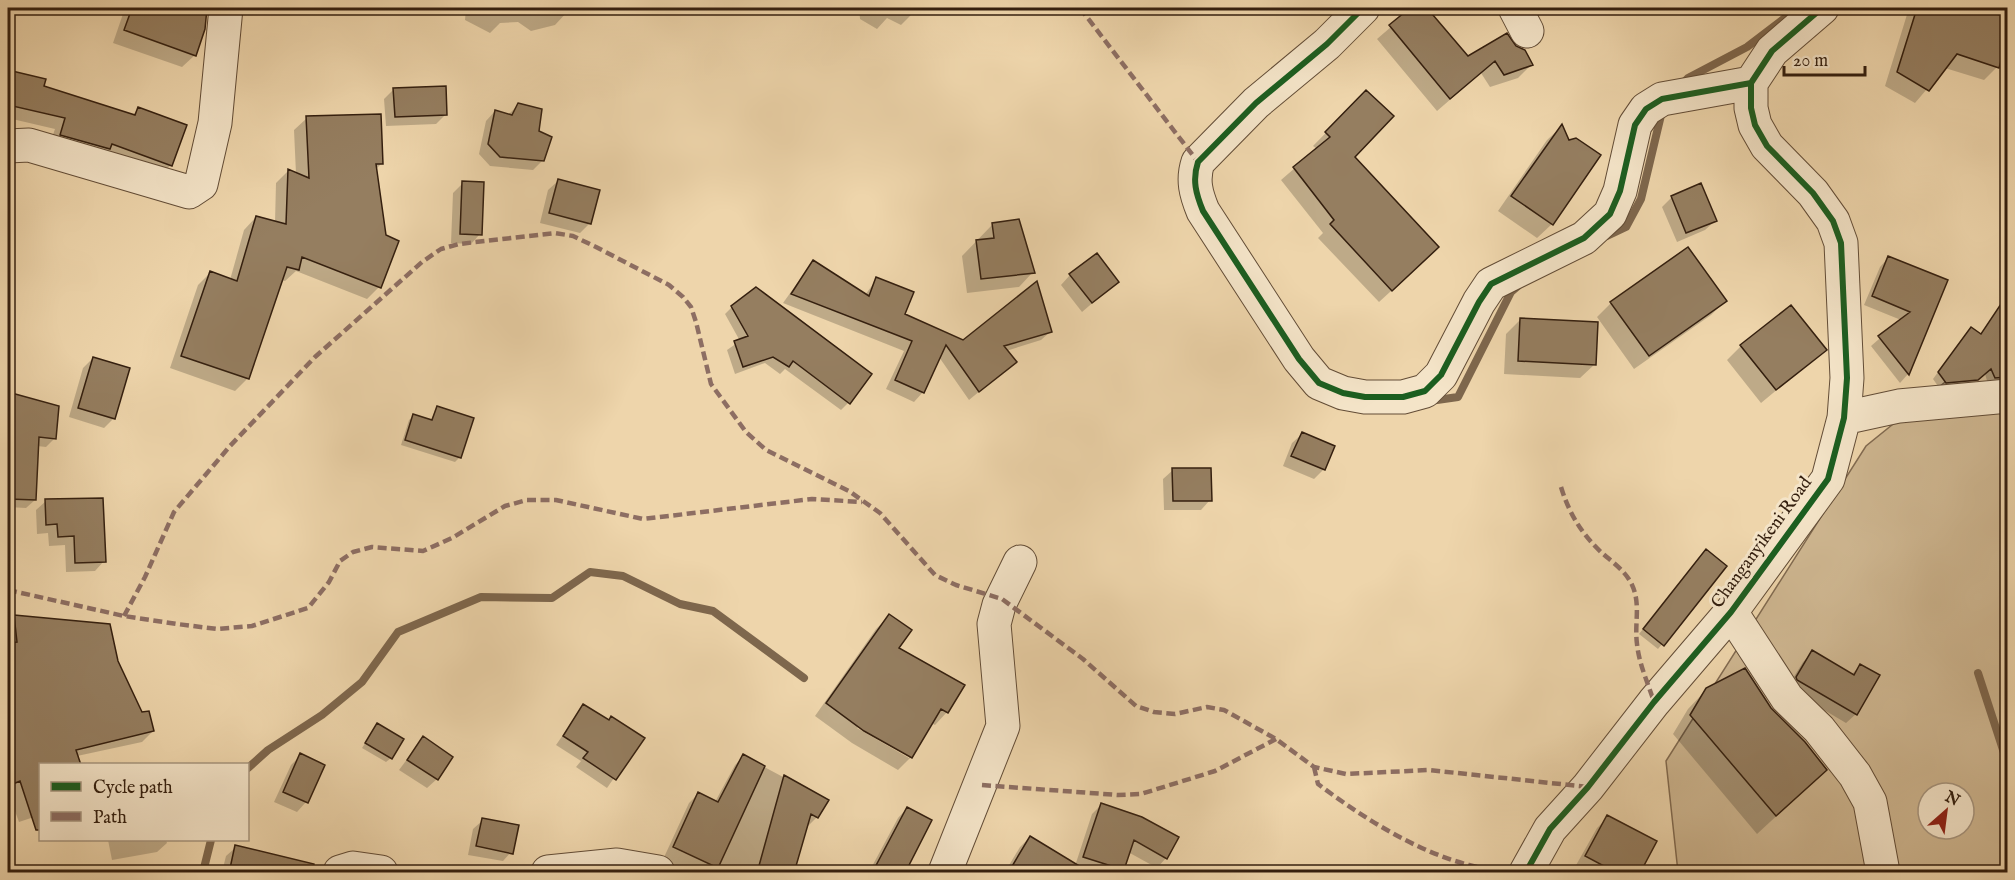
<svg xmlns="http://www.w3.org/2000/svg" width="2015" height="880" font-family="'IM FELL English',serif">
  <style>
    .green { fill: #ceb690; stroke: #816a50; stroke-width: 1.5; fill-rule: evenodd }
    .shadow { fill: #0003; fill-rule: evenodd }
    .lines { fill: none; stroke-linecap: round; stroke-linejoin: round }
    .stream { stroke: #7e674d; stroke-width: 8 }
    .building { fill: #957e60; stroke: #341f0f; stroke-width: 1.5 }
    .minor-casing { stroke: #624c36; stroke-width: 35 }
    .minor { stroke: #f4e4c8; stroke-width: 33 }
    .quiet { stroke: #8d6e63; stroke-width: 4.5; stroke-dasharray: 9 4.5; stroke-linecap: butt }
    .cycleway-casing { stroke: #f4e4c8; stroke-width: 10 }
    .cycleway { stroke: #1b5e20; stroke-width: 6 }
    .labels { text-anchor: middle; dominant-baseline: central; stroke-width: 6; stroke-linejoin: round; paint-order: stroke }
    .street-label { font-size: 18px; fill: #341f0f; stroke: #f4e4c8 }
  </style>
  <rect width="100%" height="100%" fill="#eed5ab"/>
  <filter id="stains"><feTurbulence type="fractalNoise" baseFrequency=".00333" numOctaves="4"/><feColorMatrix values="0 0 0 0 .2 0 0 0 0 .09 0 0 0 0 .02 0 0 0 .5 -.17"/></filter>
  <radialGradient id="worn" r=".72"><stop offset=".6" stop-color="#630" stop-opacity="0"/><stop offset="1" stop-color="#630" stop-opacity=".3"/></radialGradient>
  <!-- green -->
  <path class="green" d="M 2007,332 L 2007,872 L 1678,872 L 1666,761 L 1866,446 ZM 1928,793 L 1964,793 L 1964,829 L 1928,829 Z"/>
  <!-- shadow -->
  <path class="shadow" d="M 125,8 L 206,8 L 204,29 L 195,55 L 182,67 L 113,43 Z
    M 466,8 L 569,8 L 569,10 L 555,25 L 531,31 L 518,22 L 500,23 L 490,33 L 465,20 Z
    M 856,8 L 918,8 L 901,25 L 887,18 L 877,29 L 860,19 L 859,9 Z
    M 1413,8 L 1425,8 L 1467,58 L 1531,65 L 1518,78 L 1490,87 L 1481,73 L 1437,111 L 1377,39 Z
    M 1909,8 L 1974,8 L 2008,19 L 2008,34 L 1997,67 L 1984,80 L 1945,68 L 1915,103 L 1885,86 Z
    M 8,72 L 44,80 L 43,87 L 132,116 L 138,109 L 171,165 L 159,176 L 49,146 L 55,129 L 8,118 Z
    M 394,89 L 446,114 L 436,124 L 386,126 L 384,99 Z
    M 1366,92 L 1353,157 L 1425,260 L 1379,302 L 1318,238 L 1323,233 L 1281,180 L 1317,149 L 1313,146 Z
    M 518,105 L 537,132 L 543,160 L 533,170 L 490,166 L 479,154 L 486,121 L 495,111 L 508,115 Z
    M 307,118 L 382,163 L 376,169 L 379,287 L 367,299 L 296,271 L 285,281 L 281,280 L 248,378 L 235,391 L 170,368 L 198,285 L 210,273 L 230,280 L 244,230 L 256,217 L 275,222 L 276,183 L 288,171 L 296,174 L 294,130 Z
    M 1561,127 L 1552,224 L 1537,238 L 1498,211 L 1547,140 Z
    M 558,181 L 590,223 L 580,233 L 540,223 L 548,190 Z
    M 463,183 L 480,234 L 471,244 L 451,243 L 453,193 Z
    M 1672,197 L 1715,221 L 1705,230 L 1677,242 L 1662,207 Z
    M 993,224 L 1033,272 L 1019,287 L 967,293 L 962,256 Z
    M 1888,258 L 1946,281 L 1908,374 L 1900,383 L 1871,346 L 1901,320 L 1864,305 L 1880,267 Z
    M 813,261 L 865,295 L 877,279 L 903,315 L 963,341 L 1051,331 L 1041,340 L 1006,351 L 1015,362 L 969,400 L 939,357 L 923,392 L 914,402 L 886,389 L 904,351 L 783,303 Z
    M 1070,275 L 1117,282 L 1082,312 L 1061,285 Z
    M 2006,300 L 2008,378 L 1988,384 L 1985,374 L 1970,386 L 1940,389 L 1933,379 L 1965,335 L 1971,329 L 1980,335 Z
    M 1725,301 L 1711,315 L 1634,369 L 1597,317 L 1611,303 Z
    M 732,307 L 848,403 L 841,410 L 785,369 L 780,374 L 765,363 L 735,374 L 727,350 L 740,341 L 725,314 Z
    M 1520,320 L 1595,364 L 1580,378 L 1504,374 L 1506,334 Z
    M 1741,346 L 1825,350 L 1761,403 L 1727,360 Z
    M 93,358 L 114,418 L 104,428 L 69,417 L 83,368 Z
    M 8,394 L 57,407 L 54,439 L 46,447 L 37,446 L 35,500 L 26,508 L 8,507 Z
    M 437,408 L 472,419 L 459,458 L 455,462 L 401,445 L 409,420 L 414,416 L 430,421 Z
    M 1302,434 L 1333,447 L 1324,469 L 1314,479 L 1283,466 L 1292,443 Z
    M 1173,470 L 1210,500 L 1201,510 L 1164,510 L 1163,479 Z
    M 46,501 L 104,561 L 95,571 L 66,572 L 65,545 L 49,546 L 48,533 L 37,534 L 36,510 Z
    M 1702,556 L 1725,566 L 1658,649 L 1639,634 Z
    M 889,616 L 897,648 L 947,712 L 935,725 L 931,723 L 911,757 L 898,770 L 852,743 L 815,716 L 876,629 ZM 859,726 L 909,755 L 909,758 L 857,728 Z
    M 15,617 L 116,661 L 141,714 L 153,731 L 142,742 L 40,764 L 40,815 L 19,822 L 8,792 L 8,624 Z
    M 1813,652 L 1851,675 L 1860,666 L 1856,714 L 1846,723 L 1787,688 L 1803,662 Z
    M 1707,689 L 1770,709 L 1826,770 L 1757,834 L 1673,734 L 1688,709 Z
    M 583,706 L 642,738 L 607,788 L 576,767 L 581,761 L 556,745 Z
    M 377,725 L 391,758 L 386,762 L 362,748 Z
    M 423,738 L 437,779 L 427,788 L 399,770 Z
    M 301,755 L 323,765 L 306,802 L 297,812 L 274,802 L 291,765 Z
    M 744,756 L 826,800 L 817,817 L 808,826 L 806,825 L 793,872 L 665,872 L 660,866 L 689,803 L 698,794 L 715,802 L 735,765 Z
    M 1101,805 L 1166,858 L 1157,868 L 1128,852 L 1119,872 L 1093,872 L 1075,866 L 1092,814 Z
    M 907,808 L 903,872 L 869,872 L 898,818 Z
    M 1608,817 L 1638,872 L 1578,872 L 1580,870 L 1575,867 L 1597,828 Z
    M 483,820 L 512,851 L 503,861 L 468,855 L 473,829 Z
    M 1030,837 L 1068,872 L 1005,872 L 1020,847 Z
    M 108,840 L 166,840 L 167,843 L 157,852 L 112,860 Z
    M 236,847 L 272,872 L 222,872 L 226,856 Z"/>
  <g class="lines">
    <!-- stream -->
    <path class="stream" d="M 1682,84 L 1688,78 L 1747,47 L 1794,11
      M 1607,236 L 1626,227 L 1641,199 L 1662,111
      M 1430,401 L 1458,397 L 1511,292 L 1518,286
      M 1978,673 L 2008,765
      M 248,768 L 268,750 L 322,715 L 362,682 L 398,632 L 481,597 L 552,598 L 590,572 L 623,576 L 680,604 L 713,611 L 804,678
      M 203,872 L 211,840"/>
  </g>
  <!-- building -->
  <path class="building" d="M 132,8 L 207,8 L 205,29 L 196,56 L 124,30 Z
    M 1410,8 L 1427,8 L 1468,56 L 1507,33 L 1516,46 L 1525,50 L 1533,65 L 1504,75 L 1495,61 L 1450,99 L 1389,25 Z
    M 1917,8 L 1976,8 L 2007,17 L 2007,39 L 1999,68 L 1957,54 L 1929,91 L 1897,72 Z
    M 8,70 L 46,79 L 44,86 L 135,115 L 138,107 L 187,125 L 172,166 L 112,144 L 110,149 L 60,135 L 65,118 L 8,105 Z
    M 446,86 L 447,115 L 395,117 L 393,88 Z
    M 1366,90 L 1394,116 L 1355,157 L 1439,247 L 1392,291 L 1330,224 L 1334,220 L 1293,167 L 1330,137 L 1325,132 Z
    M 518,103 L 542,109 L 539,131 L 552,137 L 544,161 L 500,157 L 488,144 L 495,110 L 512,115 Z
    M 381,114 L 383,164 L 376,164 L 386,235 L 399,241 L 381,288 L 302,257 L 299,270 L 287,267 L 249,379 L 181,356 L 210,271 L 237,281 L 256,216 L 286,224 L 288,169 L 309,178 L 306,116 Z
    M 1562,124 L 1569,140 L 1576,138 L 1601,155 L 1553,225 L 1511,196 Z
    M 558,179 L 600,190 L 591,224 L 549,213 Z
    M 462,181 L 484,182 L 482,235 L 460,234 Z
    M 1701,183 L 1717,221 L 1686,233 L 1671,196 Z
    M 1019,219 L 1035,273 L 981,279 L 976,240 L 994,238 L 992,223 Z
    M 1688,247 L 1727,301 L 1649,356 L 1610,302 Z
    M 1097,253 L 1119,282 L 1092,303 L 1069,274 Z
    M 1888,256 L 1948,280 L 1909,375 L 1878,336 L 1910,312 L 1872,296 Z
    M 813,260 L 869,296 L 876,277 L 914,292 L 905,314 L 963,340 L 1037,281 L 1052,332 L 1004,346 L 1017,362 L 979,392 L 946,345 L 924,393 L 895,380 L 912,341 L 791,294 Z
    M 756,287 L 872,374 L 850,404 L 793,361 L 789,367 L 773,357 L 743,367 L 734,341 L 748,336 L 731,306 Z
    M 2007,295 L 2007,377 L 1995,378 L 1991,369 L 1978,380 L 1946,383 L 1938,372 L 1971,327 L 1981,334 Z
    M 1791,305 L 1827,350 L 1776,390 L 1740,345 Z
    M 1520,318 L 1598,322 L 1596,365 L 1518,361 Z
    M 93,357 L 130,368 L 115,419 L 78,408 Z
    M 8,392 L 59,406 L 56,439 L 39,437 L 36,500 L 8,499 Z
    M 437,406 L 474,418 L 461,458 L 405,440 L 413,414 L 432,420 Z
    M 1302,432 L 1335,446 L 1325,470 L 1291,456 Z
    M 1172,468 L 1211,468 L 1212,501 L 1173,501 Z
    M 103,498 L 106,562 L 75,563 L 74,536 L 58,537 L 57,524 L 46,525 L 45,499 Z
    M 1706,549 L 1727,566 L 1664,646 L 1643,629 Z
    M 889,614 L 912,630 L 899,648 L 965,685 L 948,713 L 941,709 L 912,758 L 864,731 L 826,703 Z
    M 14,615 L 110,624 L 118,661 L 142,712 L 149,711 L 154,731 L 76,750 L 81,765 L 40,765 L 40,830 L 36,830 L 20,781 L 8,786 L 8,643 L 17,642 Z
    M 1812,650 L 1854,675 L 1860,664 L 1880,675 L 1857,715 L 1797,680 L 1796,677 Z
    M 1745,668 L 1771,708 L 1805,742 L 1827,770 L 1776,816 L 1690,715 L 1706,688 Z
    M 583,704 L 609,720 L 611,716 L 645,738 L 616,780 L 583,758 L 588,752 L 563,736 Z
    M 377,723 L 404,739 L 392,759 L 365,743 Z
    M 423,736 L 453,757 L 438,780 L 407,760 Z
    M 300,753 L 325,765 L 308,803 L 283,792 Z
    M 743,754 L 765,766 L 718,868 L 673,847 L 698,792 L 718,802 Z
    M 784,775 L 829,800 L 818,818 L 811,814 L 794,873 L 757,873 Z
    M 1101,803 L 1142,817 L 1179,837 L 1167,859 L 1134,840 L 1124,870 L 1083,857 Z
    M 907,807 L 932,820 L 905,873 L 872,873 Z
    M 1607,815 L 1657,841 L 1640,873 L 1617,873 L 1585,856 Z
    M 482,818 L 519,825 L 513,854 L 476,846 Z
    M 1030,836 L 1091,873 L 1008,873 Z
    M 235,845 L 314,864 L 313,873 L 229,873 Z"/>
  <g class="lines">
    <!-- minor casing -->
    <g class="minor-casing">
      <path id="minor" d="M 1363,8 L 1327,44 L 1256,103 L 1198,162 C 1192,180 1196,194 1203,211 L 1299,359 L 1319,383 L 1343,393 L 1365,397 L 1403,397 L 1425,391 L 1441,375 L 1479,302 L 1491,284 L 1584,238 L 1610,214 L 1620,191 L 1635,125 L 1646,109 L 1662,99 L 1751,83
        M 1515,8 L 1527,31
        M 8,146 L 29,145 L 189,192 L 201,184 L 215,123 L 226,8
        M 1844,418 L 1899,406 L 2008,396
        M 1731,612 L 1787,698 L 1819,729 L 1855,775 L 1870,802 L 1883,872
        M 340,872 L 353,868 L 381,872
        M 548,872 L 617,865 L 658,872
        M 945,872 L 1003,726 L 994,624 L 999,605 L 1020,562
        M 1526,872 L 1550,829 L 1588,787 L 1654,702 L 1731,612 L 1828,479 L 1844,418 L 1847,378 L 1841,243 L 1833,221 L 1813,193 L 1767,146 L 1755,125 L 1751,108 L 1751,83 L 1772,51 L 1822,8"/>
    </g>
    <!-- minor -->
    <use href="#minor" class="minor"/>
    <!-- quiet -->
    <path class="quiet" d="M 1080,8 L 1198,162
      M 1561,487 C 1569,513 1581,533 1601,552 C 1611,561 1623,569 1630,581 C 1642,602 1634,622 1637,644 C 1639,664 1648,683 1654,702
      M 8,590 L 124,616 L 177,624 L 217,629 L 252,626 L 308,608 L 329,582 L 340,561 L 353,552 L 372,547 L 423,551 L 452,538 L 505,506 L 527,500 L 556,500 L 643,519 L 812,499 L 862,502
      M 124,616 L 145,577 L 174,512 L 230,446 L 315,357 L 422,262 L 441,249 L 459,244 L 555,233 L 573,236 L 596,247 L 669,285 L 683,297 L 691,307 L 696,322 L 711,384 L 746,432 L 766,450 L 849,491 L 880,513 L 935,575 L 956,585 L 1002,599 L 1083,659 L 1136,706 L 1154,712 L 1175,714 L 1207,707 L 1224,710 L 1276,739 L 1314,767 L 1346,774 L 1429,770 L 1588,787
      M 1314,767 L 1318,784 C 1362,817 1415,851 1469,865 C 1484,869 1499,870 1515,872
      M 982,785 L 1118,795 L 1141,794 L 1215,771 L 1276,739"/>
    <!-- cycleway casing -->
    <g class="cycleway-casing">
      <path id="cycleway" d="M 1363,8 L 1327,44 L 1256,103 L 1198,162 C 1192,180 1196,194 1203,211 L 1299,359 L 1319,383 L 1343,393 L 1365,397 L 1403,397 L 1425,391 L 1441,375 L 1479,302 L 1491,284 L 1584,238 L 1610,214 L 1620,191 L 1635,125 L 1646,109 L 1662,99 L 1751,83
        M 1526,872 L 1550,829 L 1588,787 L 1654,702 L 1731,612 L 1828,479 L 1844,418 L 1847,378 L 1841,243 L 1833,221 L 1813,193 L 1767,146 L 1755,125 L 1751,108 L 1751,83 L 1772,51 L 1822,8"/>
    </g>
    <!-- cycleway -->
    <use href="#cycleway" class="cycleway"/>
  </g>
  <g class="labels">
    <!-- street labels -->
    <g class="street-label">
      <text transform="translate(1762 543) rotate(-54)">Changanyikeni Road</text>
    </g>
  </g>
  <!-- margin -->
  <rect width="2015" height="880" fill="none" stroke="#eed5ab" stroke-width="30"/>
  <rect x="9" y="9" width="1997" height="862" fill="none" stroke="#341f0f" stroke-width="3"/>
  <rect x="15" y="15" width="1985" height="850" fill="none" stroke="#341f0f" stroke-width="1.5"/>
  <!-- legend -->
  <rect x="39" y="763" width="210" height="78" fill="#f4e4c8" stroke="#a7957e" stroke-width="1.5"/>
  <rect x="51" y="782" width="30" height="9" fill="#1b5e20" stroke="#a7957e" stroke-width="1.5"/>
  <text x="93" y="793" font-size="18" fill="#341f0f">Cycle path</text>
  <rect x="51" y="812" width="30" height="9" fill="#8d6e63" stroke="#a7957e" stroke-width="1.5"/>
  <text x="93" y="823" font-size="18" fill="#341f0f">Path</text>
  <!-- north arrow -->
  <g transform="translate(1946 811) rotate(28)"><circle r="28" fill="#f4e4c8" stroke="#a7957e" stroke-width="1.5"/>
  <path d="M0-4.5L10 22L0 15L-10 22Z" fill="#8f2418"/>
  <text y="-9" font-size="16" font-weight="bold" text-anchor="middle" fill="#341f0f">N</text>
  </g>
  <!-- scale -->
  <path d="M1784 66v9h81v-9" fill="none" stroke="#341f0f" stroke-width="3"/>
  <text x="1793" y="66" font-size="18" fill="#341f0f" stroke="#f4e4c8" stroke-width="4.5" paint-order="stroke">20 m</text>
  <rect width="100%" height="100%" filter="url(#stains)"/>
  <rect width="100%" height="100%" fill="url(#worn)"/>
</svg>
